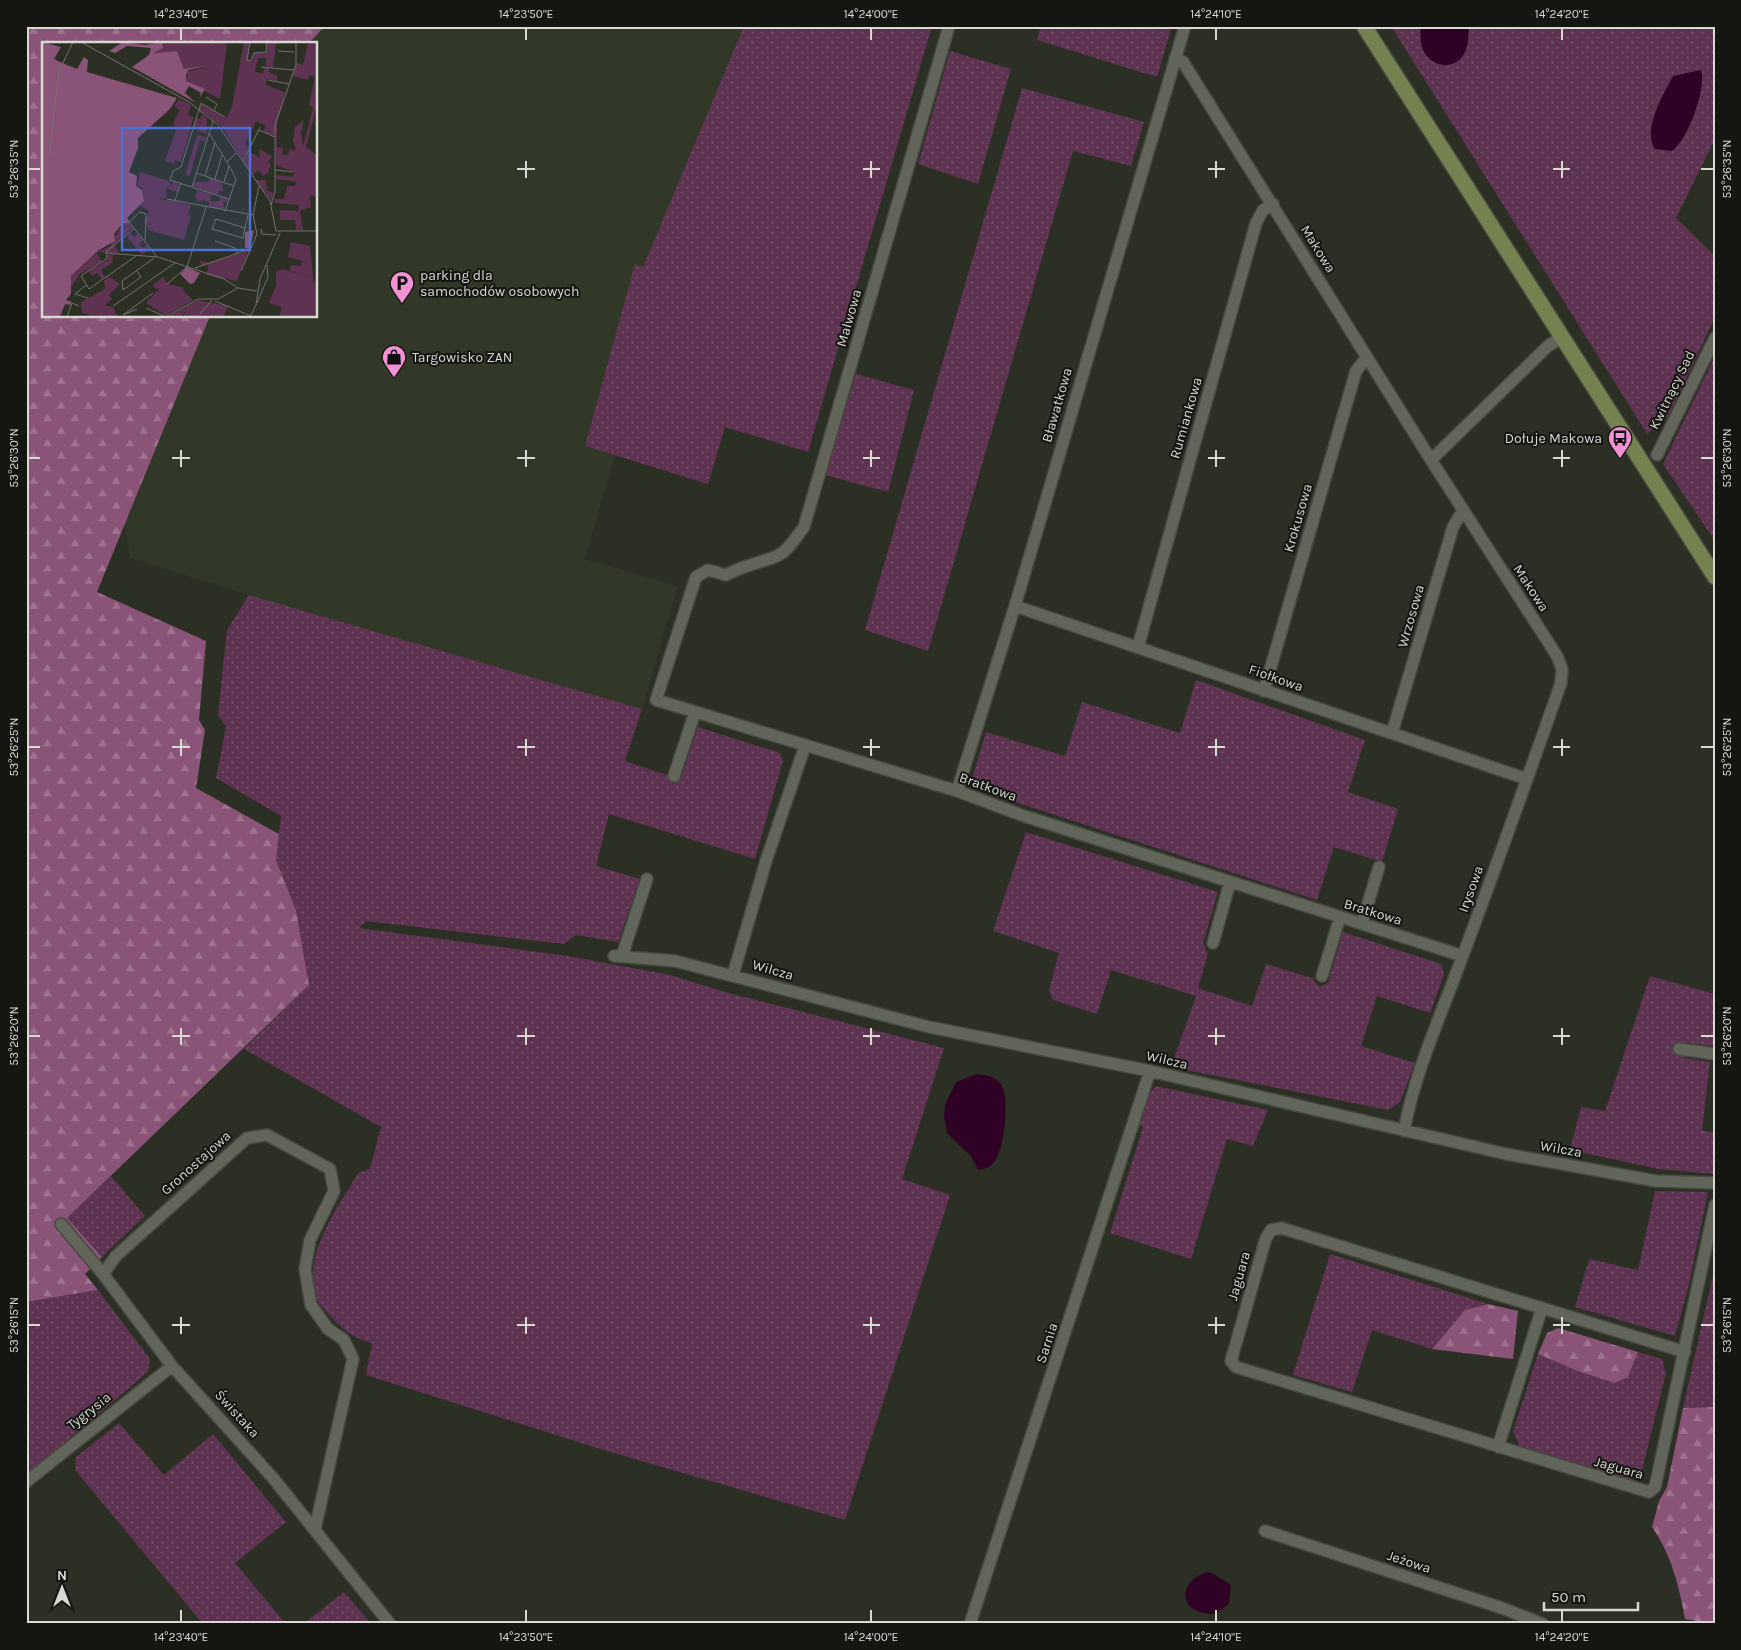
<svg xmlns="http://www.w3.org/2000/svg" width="1741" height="1650" font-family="Karla,sans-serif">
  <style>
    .built { fill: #323827 }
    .grass { fill: url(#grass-dots) }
    .forest { fill: url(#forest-firs) }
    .water { fill: #2f0124 }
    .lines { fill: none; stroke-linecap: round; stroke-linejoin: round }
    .minor-casing { stroke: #474940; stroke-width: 14 }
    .primary-casing { stroke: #474940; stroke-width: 18 }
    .minor { stroke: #62665a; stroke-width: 11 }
    .primary { stroke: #73824f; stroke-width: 15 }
    .ticks { fill: none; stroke: #d7d9d2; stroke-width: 2 }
    .labels { text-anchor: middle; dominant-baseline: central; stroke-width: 4; stroke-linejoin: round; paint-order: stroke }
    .street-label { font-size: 14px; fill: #d7d9d2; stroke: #151611 }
    .poi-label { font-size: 14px; fill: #d7d9d2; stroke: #151611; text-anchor: start }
    .inset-road { fill: none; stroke: #70736a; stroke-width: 1 }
    .view { fill: #4c71d6; fill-opacity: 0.15; stroke: #4c71d6; stroke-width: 2.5 }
    .inset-edge { fill: none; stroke: #d7d9d2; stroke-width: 2.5 }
    .neatline { fill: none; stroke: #d7d9d2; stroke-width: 2 }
    .ticks-label { font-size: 12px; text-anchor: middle; fill: #d7d9d2 }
  </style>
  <defs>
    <pattern id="grass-dots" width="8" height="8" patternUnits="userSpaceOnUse" patternTransform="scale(1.25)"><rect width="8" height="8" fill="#5e3351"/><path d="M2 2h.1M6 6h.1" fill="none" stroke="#745069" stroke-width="1.8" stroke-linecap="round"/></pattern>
    <pattern id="forest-firs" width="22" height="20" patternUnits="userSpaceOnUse" patternTransform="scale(1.25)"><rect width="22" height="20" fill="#8a5378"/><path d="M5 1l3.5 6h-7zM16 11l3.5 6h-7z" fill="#9f7390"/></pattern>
  </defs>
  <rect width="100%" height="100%" fill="#2b2f24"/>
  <!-- built -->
  <path class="built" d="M 325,26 L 744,26 L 643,267 L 635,265 L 585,446 L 615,455 L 585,559 L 678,586 L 642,709 L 249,595 L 130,558 L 125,525 L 210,316 L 316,316 L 316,44 L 307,44 Z"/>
  <!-- grass -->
  <path class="grass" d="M 744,26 L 932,26 L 808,452 L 725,427 L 708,484 L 585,446 L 635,264 L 643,267 Z
    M 1041,26 L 1172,26 L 1157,77 L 1037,40 Z
    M 1391,26 L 1715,26 L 1715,139 L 1676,218 L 1715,256 L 1715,317 L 1668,417 L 1647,434 Z
    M 950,51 L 1011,69 L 978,184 L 918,164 Z
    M 1022,88 L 1144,122 L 1131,166 L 1073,151 L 928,651 L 865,630 Z
    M 1715,356 L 1715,541 L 1663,464 Z
    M 856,374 L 914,390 L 888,492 L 825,475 Z
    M 249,595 L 642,709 L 625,761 L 667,775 L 673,784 L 681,778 L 698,727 L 780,753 L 783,761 L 755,859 L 609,814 L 596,866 L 640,879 L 618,942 L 576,935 L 564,944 L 366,921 L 359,928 L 568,956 L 670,975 L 725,992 L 944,1048 L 902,1179 L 950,1195 L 845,1520 L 597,1448 L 366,1375 L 372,1343 C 358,1341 342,1329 333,1319 C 329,1314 321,1307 318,1301 C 300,1255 337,1210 358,1173 L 370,1169 L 381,1127 L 244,1049 L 309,985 L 296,910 L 276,860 L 281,816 L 216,778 L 226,727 L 218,715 L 227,630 Z
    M 1196,680 L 1365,740 L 1348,792 L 1398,809 L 1382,862 L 1334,847 L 1317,900 L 975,789 L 972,779 L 986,732 L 1065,756 L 1082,702 L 1180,733 Z
    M 1026,832 L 1218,892 L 1203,943 L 1208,954 L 1198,988 L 1252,1006 L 1266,964 L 1312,978 L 1319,987 L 1328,983 L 1343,932 L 1441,964 L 1444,975 L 1430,1013 L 1377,996 L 1361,1046 L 1415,1063 L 1400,1102 L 1388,1110 L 1171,1067 L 1196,996 L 1111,970 L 1097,1014 L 1053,1000 L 1049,990 L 1059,953 L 993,931 Z
    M 1650,976 L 1715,994 L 1715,1046 L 1686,1043 L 1684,1058 L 1710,1062 L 1702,1130 L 1715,1133 L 1715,1174 L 1658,1169 L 1570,1150 L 1581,1107 L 1605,1111 Z
    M 1156,1086 L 1268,1110 L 1253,1146 L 1227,1139 L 1191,1259 L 1110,1233 L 1143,1127 L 1139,1125 L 1149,1094 Z
    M 111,1176 L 145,1216 L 102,1257 L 67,1218 Z
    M 1655,1191 L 1708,1192 L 1689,1284 L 1675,1336 L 1575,1307 L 1589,1259 L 1638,1270 Z
    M 1330,1254 L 1488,1304 L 1465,1310 L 1432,1349 L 1372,1330 L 1352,1392 L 1293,1375 Z
    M 1713,1275 L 1715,1284 L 1715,1407 L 1683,1408 Z
    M 98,1290 L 150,1359 L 148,1372 L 26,1475 L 26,1302 Z
    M 1638,1352 L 1662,1359 L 1666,1373 L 1641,1474 L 1631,1480 L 1520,1447 L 1513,1431 L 1538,1354 L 1575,1370 L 1628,1377 Z
    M 119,1423 L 164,1475 L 213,1434 L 286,1522 L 235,1563 L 286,1624 L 203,1624 L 75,1470 L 76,1457 Z
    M 344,1592 L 371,1624 L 303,1624 Z"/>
  <!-- forest -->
  <path class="forest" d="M 26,26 L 325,26 L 308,44 L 44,44 L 44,316 L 210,316 L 97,592 L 206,641 L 199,720 L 205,730 L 196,788 L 279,834 L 276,860 L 296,910 L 309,985 L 67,1218 L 102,1257 L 85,1274 L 98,1290 L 26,1302 Z
    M 1488,1304 L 1518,1311 L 1513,1359 L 1432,1349 L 1465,1310 Z
    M 1558,1328 L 1638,1352 L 1628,1377 L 1615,1383 L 1575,1370 L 1538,1354 L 1547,1333 Z
    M 1715,1407 L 1715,1624 L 1685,1619 C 1679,1586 1672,1556 1652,1527 L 1659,1501 L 1667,1487 L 1683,1408 Z"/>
  <!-- water -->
  <path class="water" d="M 1420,26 L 1469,26 C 1468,35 1469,46 1464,54 C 1454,71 1431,67 1423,50 C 1420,44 1421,33 1420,26 Z
    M 1701,70 C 1707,87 1688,140 1672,151 L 1655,149 C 1642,130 1663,95 1673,76 Z
    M 977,1074 C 987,1075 999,1077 1003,1088 C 1009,1102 1004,1149 995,1161 C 991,1167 985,1169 978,1170 L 971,1156 L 947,1133 L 944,1117 L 945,1105 L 956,1082 Z
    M 1207,1572 L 1212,1573 L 1231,1585 L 1229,1604 L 1215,1614 C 1178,1615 1176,1582 1207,1572 Z"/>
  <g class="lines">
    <!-- minor casing -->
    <g class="minor-casing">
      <path id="minor" d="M 949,26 L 804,527 C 796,537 789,550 777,556 C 760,563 742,566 726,575 L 708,570 L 696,577 L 656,700 L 957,791 L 1024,816 L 1463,956
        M 1175,58 L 1183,62 L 1431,460
        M 1657,455 L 1715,338
        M 1015,606 L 1527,779
        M 1138,647 L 1256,223 L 1263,210 L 1273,204
        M 1264,691 L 1356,371 L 1367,357
        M 1392,733 L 1453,527 L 1463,510
        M 674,776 L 695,712
        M 957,791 L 1015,606 L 1185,26
        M 1362,923 L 1379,867
        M 1213,943 L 1230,882
        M 614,956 L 675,961 L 929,1027 L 1150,1071 L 1506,1154 L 1656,1181 L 1715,1183
        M 622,956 L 647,879
        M 733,975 L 766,861 L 805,746
        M 1322,976 L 1340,917
        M 1679,1049 L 1715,1054
        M 1404,1131 C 1415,1071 1442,1013 1463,955 C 1497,865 1529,774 1561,683 L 1562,669 L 1557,656 L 1431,460 L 1548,346 L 1562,337
        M 61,1224 L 103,1274 L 172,1366 L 273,1478 L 390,1624
        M 103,1274 L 116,1256 L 247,1138 L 267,1135 L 330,1169 L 334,1191 L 310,1240 L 305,1269 L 311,1305 L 328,1329 L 344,1340 L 353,1359 L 315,1529
        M 1685,1352 L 1281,1228 L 1271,1230 L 1266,1238 L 1231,1361 L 1236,1367 L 1649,1492 L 1655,1487 L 1715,1205
        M 1498,1447 L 1542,1308
        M 26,1482 L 172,1366
        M 1265,1531 L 1502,1608 L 1543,1624
        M 970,1624 L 1150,1071"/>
    </g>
    <!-- primary casing -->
    <g class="primary-casing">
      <path id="primary" d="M 1364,26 L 1715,577"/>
    </g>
    <!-- minor -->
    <use href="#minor" class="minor"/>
    <!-- primary -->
    <use href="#primary" class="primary"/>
  </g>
  <!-- ticks -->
  <path class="ticks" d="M 181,28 L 181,40M 526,28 L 526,40M 871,28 L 871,40M 1216,28 L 1216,40M 1562,28 L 1562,40M 526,161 L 526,178M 871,161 L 871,178M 1216,161 L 1216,178M 1562,161 L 1562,178M 28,169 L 40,169M 517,169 L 535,169M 863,169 L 880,169M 1208,169 L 1225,169M 1553,169 L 1570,169M 1701,169 L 1714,169M 181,450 L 181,467M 526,450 L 526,467M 871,450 L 871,467M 1216,450 L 1216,467M 1562,450 L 1562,467M 28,458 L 40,458M 172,458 L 190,458M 517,458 L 535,458M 863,458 L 880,458M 1208,458 L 1225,458M 1553,458 L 1570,458M 1701,458 L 1714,458M 181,739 L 181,756M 526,739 L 526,756M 871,739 L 871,756M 1216,739 L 1216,756M 1562,739 L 1562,756M 28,747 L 40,747M 172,747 L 190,747M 517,747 L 535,747M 863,747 L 880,747M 1208,747 L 1225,747M 1553,747 L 1570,747M 1701,747 L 1714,747M 181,1028 L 181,1045M 526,1028 L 526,1045M 871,1028 L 871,1045M 1216,1028 L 1216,1045M 1562,1028 L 1562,1045M 28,1036 L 40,1036M 172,1036 L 190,1036M 517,1036 L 535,1036M 863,1036 L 880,1036M 1208,1036 L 1225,1036M 1553,1036 L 1570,1036M 1701,1036 L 1714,1036M 181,1317 L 181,1334M 526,1317 L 526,1334M 871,1317 L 871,1334M 1216,1317 L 1216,1334M 1562,1317 L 1562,1334M 28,1325 L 40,1325M 172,1325 L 190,1325M 517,1325 L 535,1325M 863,1325 L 880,1325M 1208,1325 L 1225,1325M 1553,1325 L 1570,1325M 1701,1325 L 1714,1325M 181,1610 L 181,1622M 526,1610 L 526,1622M 871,1610 L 871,1622M 1216,1610 L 1216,1622M 1562,1610 L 1562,1622"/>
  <!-- icons -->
  <defs>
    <g id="parking-pin" transform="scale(1.25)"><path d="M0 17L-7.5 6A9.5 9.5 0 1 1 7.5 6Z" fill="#f391d5" stroke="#151611"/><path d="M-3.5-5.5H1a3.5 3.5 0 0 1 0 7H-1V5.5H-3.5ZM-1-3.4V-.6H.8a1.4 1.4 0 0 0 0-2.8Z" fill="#111"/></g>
    <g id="shop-pin" transform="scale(1.25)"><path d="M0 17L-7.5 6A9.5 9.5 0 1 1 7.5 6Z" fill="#f391d5" stroke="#151611"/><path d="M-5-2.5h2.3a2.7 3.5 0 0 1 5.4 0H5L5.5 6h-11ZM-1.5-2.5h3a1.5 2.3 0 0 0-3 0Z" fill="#111"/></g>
    <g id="bus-pin" transform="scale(1.25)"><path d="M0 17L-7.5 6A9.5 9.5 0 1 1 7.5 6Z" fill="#f391d5" stroke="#151611"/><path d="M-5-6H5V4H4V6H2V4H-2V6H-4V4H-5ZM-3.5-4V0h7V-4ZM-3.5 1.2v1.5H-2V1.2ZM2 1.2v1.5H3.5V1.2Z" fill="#111"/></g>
  </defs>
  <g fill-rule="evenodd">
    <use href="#parking-pin" x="402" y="283"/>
    <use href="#shop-pin" x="394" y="357"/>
    <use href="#bus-pin" x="1620" y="438"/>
  </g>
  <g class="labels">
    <!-- street labels -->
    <g class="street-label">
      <text transform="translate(1318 249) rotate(58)">Makowa</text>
      <text transform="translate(849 318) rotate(-74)">Malwowa</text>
      <text transform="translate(1672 390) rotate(-64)">Kwitnący Sad</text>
      <text transform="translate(1057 405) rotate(-74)">Bławatkowa</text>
      <text transform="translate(1186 418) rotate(-74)">Rumiankowa</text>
      <text transform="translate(1298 518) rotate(-74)">Krokusowa</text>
      <text transform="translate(1531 588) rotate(57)">Makowa</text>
      <text transform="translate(1411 616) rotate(-74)">Wrzosowa</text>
      <text transform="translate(1276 678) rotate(19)">Fiołkowa</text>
      <text transform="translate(988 787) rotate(20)">Bratkowa</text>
      <text transform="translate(1471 889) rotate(-70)">Irysowa</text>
      <text transform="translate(1373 912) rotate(17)">Bratkowa</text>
      <text transform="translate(773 970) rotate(16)">Wilcza</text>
      <text transform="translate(1167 1060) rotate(13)">Wilcza</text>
      <text transform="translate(1561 1149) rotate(10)">Wilcza</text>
      <text transform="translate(196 1163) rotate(-42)">Gronostajowa</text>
      <text transform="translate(1239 1276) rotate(-74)">Jaguara</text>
      <text transform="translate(1047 1343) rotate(-72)">Sarnia</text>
      <text transform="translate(89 1411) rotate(-38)">Tygrysia</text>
      <text transform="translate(237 1414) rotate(48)">Świstaka</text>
      <text transform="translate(1619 1468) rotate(16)">Jaguara</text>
      <text transform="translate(1409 1562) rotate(18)">Jeżowa</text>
    </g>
    <!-- poi labels -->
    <g class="poi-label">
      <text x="420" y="275">parking dla<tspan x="420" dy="16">samochodów osobowych</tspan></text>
      <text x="412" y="357">Targowisko ZAN</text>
      <text x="1602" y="438" text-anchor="end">Dołuje Makowa</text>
    </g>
  </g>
  <!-- overview -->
  <g transform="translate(42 42)">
    <rect width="275" height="275" fill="#2b2f24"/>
    <path d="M 120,0 L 187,0 L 172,7 L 185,2 L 178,57 L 144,39 L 146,29 L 165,26 L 142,27 L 135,9 L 110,11 ZM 202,0 L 207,0 L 206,19 L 211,20 L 212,11 L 225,11 L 225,0 L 253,0 L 234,2 L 231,25 L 224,24 L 224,16 L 216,16 L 213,30 L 221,31 L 222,26 L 227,26 L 227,30 L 236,34 L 235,39 L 225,37 L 224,43 L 243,50 L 232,94 L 221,89 L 224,84 L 214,79 L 203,102 L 207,107 L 201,118 L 179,84 L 157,67 L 160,62 L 184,76 L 190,65 ZM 266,0 L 275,0 L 275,63 L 264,105 L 275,113 L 275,156 L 268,153 L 269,165 L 258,169 L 261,188 L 254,188 L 253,178 L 238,178 L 238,168 L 256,169 L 257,163 L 232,161 L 233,157 L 242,157 L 245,144 L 253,144 L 254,140 L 234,137 L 234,133 L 251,135 L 252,130 L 234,123 L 234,85 L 235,80 L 235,105 L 241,106 L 240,113 L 246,113 L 247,107 L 254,108 L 251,99 L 253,85 L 262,78 L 259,91 L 261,104 L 271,66 L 267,63 L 273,35 L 268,33 L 266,38 L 251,34 L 255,21 L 261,23 ZM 137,57 L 149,63 L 146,73 L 152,75 L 139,120 L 133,118 L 132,122 L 123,119 L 134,88 L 131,86 L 133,77 L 138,68 L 132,64 ZM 160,72 L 165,76 L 165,92 L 156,89 L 159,80 L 155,88 L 150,87 L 154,76 L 158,77 ZM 155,93 L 164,95 L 163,99 L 158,98 L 148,134 L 143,133 ZM 217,107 L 230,114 L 226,120 L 229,122 L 226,131 L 221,134 L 217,128 L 210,133 L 214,138 L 224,138 L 225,149 L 231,150 L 230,159 L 217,143 L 202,121 L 207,110 L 218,115 ZM 98,130 L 127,139 L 129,144 L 131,140 L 137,142 L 135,150 L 124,146 L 125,156 L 116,156 L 149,163 L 146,173 L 149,174 L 142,198 L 106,188 L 103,178 L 107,169 L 98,164 L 102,159 L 100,146 L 95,144 ZM 168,136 L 180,141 L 181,150 L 178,149 L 176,153 L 151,144 L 152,140 L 166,140 ZM 155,148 L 169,152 L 168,159 L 177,159 L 178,155 L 185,157 L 185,161 L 181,160 L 183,167 L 166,165 L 167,160 L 161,158 L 157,160 L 153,155 ZM 87,181 L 91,186 L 72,203 L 79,212 L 56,210 L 68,204 L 80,182 ZM 88,191 L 92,195 L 95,192 L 101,198 L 97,202 L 101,206 L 105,203 L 108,207 L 100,213 L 85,195 ZM 249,200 L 268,204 L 270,222 L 246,215 ZM 206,209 L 195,239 L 165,233 L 166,222 L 160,224 L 158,218 L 167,221 ZM 55,211 L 60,220 L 38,232 L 27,248 L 29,234 ZM 65,213 L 71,213 L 70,221 L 59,228 L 63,235 L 60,237 L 55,231 L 50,234 L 47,229 L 65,218 ZM 240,227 L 271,236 L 271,241 L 275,235 L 275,275 L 237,275 L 240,265 L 227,261 L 234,243 L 234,230 ZM 121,235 L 126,242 L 143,246 L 141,248 L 151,258 L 124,274 L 104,261 L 118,246 L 114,247 L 111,243 ZM 156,258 L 186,264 L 181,275 L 141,275 L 145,267 L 139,275 L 126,275 ZM 62,263 L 71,265 L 76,275 L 45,274 Z" fill="#5e3351"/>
    <path d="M 0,0 L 19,5 L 12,17 L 18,20 L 35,27 L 42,15 L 46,18 L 45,30 L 135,56 L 128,67 L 96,96 L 96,106 L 87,130 L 95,134 L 94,144 L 100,148 L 102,159 L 85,176 L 87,181 L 80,182 L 72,192 L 73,199 L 57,208 L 29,234 L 29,252 L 24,258 L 30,260 L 28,263 L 23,262 L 18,275 L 0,275 ZM 81,0 L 103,3 L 120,0 L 121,6 L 111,11 L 135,9 L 142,27 L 165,24 L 146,28 L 144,33 L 144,39 L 163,47 L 157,57 L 159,51 L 147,44 L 143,51 L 154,61 L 90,25 L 107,13 L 109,6 L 85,4 L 73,11 L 67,9 ZM 212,188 L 208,207 L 203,206 L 203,190 ZM 145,225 L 158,231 L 152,241 L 148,242 L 138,232 Z" fill="#8a5378"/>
    <path d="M 68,235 L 78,242 L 67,253 L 70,257 L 51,273 L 40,271 L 39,260 L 63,247 L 62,239 Z" fill="#5e3351"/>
    <path d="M 260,219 L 270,222 L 271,236 L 248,229 L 249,223 L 258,224 Z" fill="#5e3351"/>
    <path class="inset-road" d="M 39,0 L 147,60 L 176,83 L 228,159 L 234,189 L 275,189M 208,0 L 205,18 L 209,19 L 212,11 L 224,10 L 225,0M 236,9 L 252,10M 219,25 L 252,28M 226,38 L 247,42M 164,55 L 175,62 L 172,68M 183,75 L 159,61 L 139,125 L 131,129 L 128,138 L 187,157M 217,88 L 233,95M 167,91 L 185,120M 7,113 L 17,29 L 31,0M 201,120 L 218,85M 233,128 L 251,130M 154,131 L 192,144M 163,134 L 173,101M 173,137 L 180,113M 182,140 L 187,124M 150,145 L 171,79M 125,157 L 211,173M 133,158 L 139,141M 229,163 L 233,150 L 233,83 L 254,23 L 254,0M 183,170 L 194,137 L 185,120 L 194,111M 84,176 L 115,215M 87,180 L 98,170 L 104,172 L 103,198M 203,186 L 174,177 L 170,187 L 201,196 L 203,186 L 206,173M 219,187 L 220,192 L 234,193M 173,199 L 193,206 L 195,211M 64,210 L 92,187M 63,211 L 116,215 L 182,237 L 196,246M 65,211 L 64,217 L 39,234 L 47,247 L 94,214M 153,226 L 208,207M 95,229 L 99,235 L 81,248 L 80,239 L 112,216M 199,229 L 215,192 L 211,173 L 217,144M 125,242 L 145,225 L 164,165M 44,243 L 33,252 L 46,256M 173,259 L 209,274M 215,261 L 226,235 L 225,223M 71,264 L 133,221M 104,266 L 124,275M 95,267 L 81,273 L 111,251M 158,272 L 170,258M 25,275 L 30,261 L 37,264M 124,275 L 156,257 L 176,257 L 196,246 L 215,249M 208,275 L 214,263 L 218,237 L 238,191"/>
    <path class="view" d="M 80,86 L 208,86 L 208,208 L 80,208 Z"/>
    <rect width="275" height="275" class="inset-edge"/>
  </g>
  <!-- border -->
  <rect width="1741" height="1650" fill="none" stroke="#151611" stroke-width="55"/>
  <!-- north arrow -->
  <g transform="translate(62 1588)" stroke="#151611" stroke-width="4" paint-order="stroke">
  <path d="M0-4L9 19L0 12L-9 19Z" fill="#d7d9d2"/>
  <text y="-8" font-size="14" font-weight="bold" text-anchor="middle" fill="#d7d9d2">N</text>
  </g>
  <!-- scale -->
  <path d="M1544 1602v8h94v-8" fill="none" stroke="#d7d9d2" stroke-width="2.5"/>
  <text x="1551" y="1602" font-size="15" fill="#d7d9d2" stroke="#151611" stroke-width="4" paint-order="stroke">50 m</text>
  <rect x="28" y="28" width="1686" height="1594" class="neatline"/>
  <g class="ticks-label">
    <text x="181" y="18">14°23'40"E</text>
    <text x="526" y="18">14°23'50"E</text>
    <text x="871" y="18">14°24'00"E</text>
    <text x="1216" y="18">14°24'10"E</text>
    <text x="1562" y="18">14°24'20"E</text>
    <text transform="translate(14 169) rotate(-90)" y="4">53°26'35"N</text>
    <text transform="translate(1727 169) rotate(-90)" y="4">53°26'35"N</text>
    <text transform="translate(14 458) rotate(-90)" y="4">53°26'30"N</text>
    <text transform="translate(1727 458) rotate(-90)" y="4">53°26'30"N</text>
    <text transform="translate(14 747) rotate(-90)" y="4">53°26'25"N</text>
    <text transform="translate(1727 747) rotate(-90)" y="4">53°26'25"N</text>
    <text transform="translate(14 1036) rotate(-90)" y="4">53°26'20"N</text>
    <text transform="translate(1727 1036) rotate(-90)" y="4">53°26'20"N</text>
    <text transform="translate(14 1325) rotate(-90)" y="4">53°26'15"N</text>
    <text transform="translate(1727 1325) rotate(-90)" y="4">53°26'15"N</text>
    <text x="181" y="1641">14°23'40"E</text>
    <text x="526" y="1641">14°23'50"E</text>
    <text x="871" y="1641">14°24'00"E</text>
    <text x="1216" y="1641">14°24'10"E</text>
    <text x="1562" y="1641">14°24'20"E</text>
  </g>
</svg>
